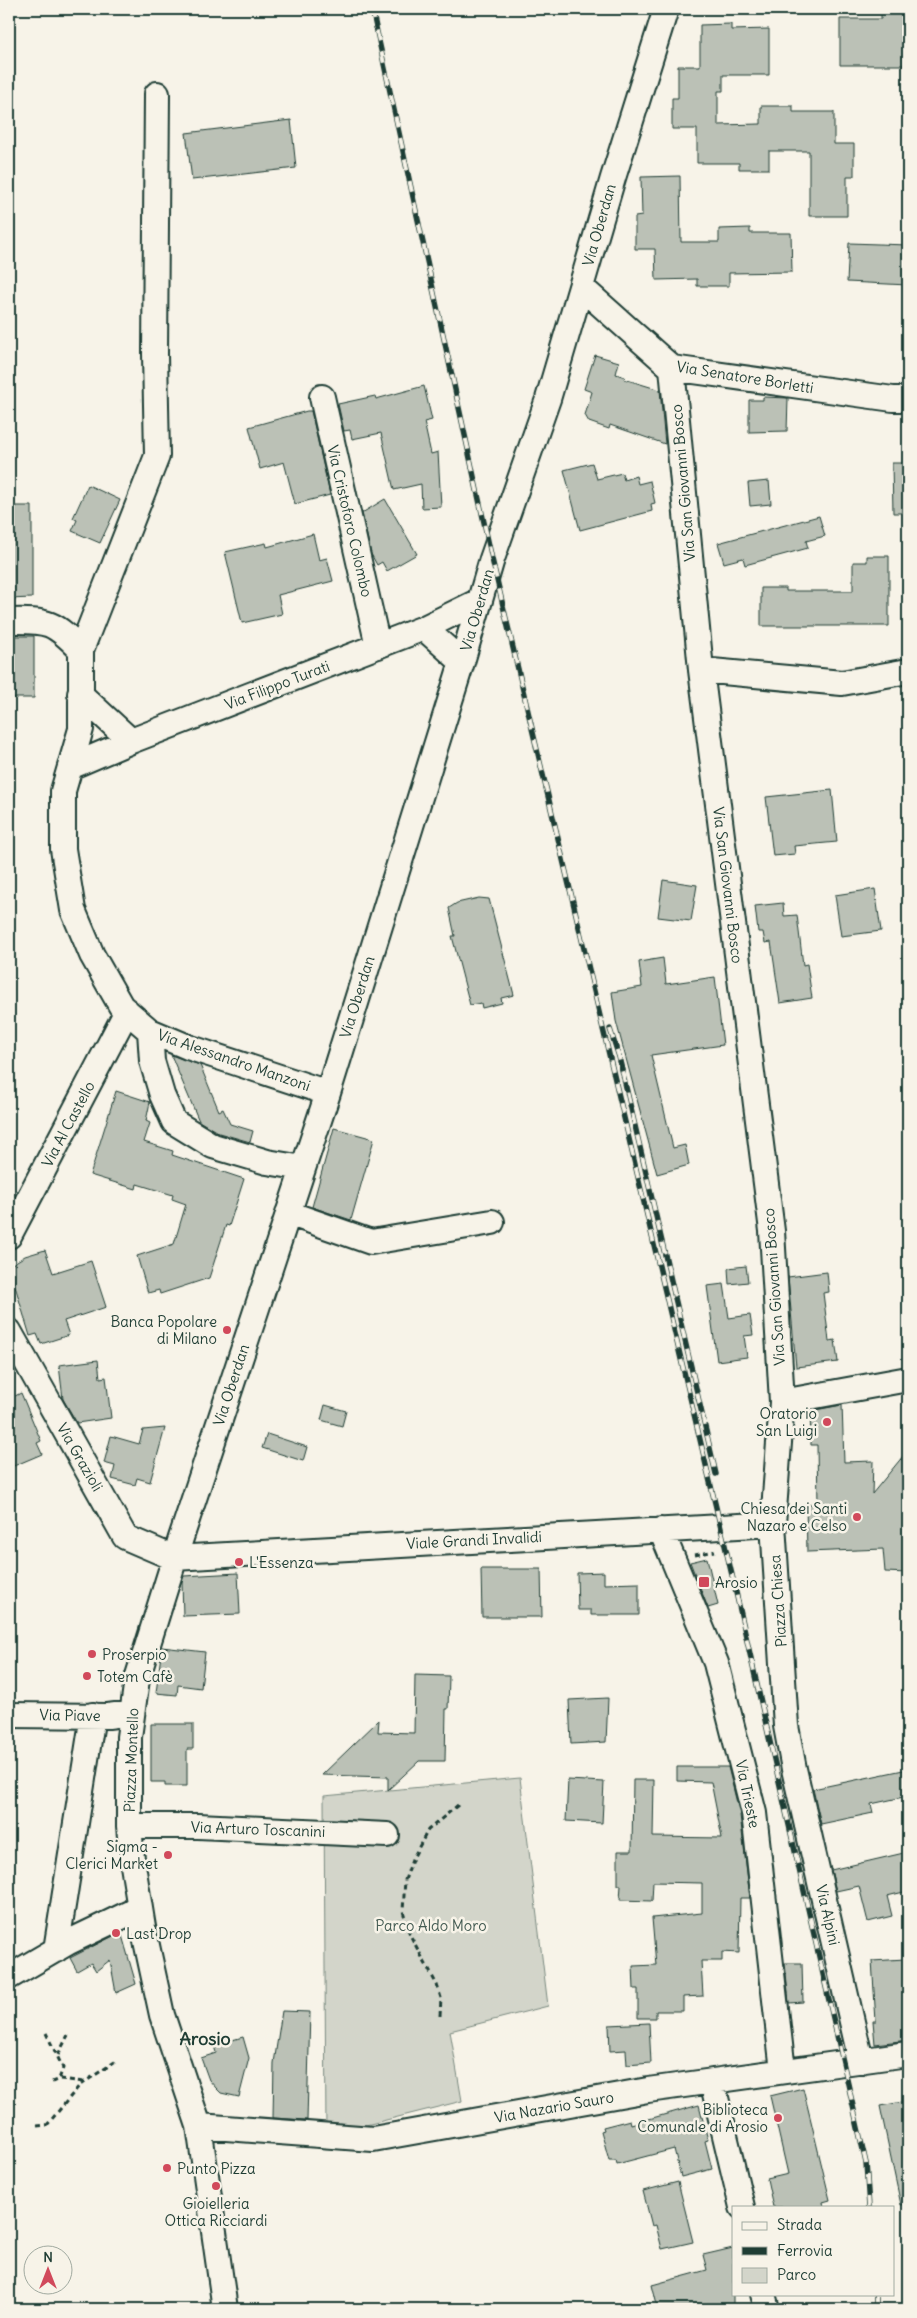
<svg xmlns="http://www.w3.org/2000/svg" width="917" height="2318" font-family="Delius,sans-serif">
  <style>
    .green { fill: #d3d5ca; stroke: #79897f }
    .building { fill: #bbc1b6; stroke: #1f3d34 }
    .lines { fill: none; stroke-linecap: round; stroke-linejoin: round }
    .minor-casing { stroke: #1f3d34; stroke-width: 28 }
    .path { stroke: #1f3d34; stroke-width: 3; stroke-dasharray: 5 4; stroke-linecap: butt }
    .minor { stroke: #f7f3e8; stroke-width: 24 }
    .rail-casing { stroke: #1f3d34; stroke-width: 5.5 }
    .rail { stroke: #f7f3e8; stroke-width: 4; stroke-dasharray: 11; stroke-linecap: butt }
    .poi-dot { fill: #d1495b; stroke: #f7f3e8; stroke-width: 2 }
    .labels { text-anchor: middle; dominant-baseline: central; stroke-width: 5; stroke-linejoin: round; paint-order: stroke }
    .street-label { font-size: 15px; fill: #1f3d34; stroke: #f7f3e8 }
    .poi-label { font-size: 15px; fill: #1f3d34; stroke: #f7f3e8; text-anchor: start }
    .park-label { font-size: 15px; fill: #435b52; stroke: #f7f3e8 }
    .quarter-label { font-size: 18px; font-weight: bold; fill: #1f3d34; stroke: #f7f3e8 }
  </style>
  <rect width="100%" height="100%" fill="#f7f3e8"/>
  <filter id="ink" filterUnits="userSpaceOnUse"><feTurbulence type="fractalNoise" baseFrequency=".02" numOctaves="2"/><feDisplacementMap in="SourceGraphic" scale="10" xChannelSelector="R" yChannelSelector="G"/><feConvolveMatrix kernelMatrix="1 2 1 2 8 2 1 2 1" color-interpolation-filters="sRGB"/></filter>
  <g filter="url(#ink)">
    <!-- green -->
    <path class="green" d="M 520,1778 L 548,2006 L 450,2031 L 462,2101 L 326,2135 L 324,1796 Z"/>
    <!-- building -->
    <path class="building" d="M 881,13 L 907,13 L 908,65 L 840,65 L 840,19 L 881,19 Z
      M 731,24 L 731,30 L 769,29 L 769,75 L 723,75 L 723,91 L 718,91 L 718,125 L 761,124 L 761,106 L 793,106 L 793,112 L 834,112 L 834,144 L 854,144 L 854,176 L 847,176 L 847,216 L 809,216 L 809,151 L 769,151 L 769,169 L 739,169 L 739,163 L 697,163 L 697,129 L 672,129 L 672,98 L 678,98 L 678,66 L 700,66 L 700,25 Z
      M 291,120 L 296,168 L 192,180 L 186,133 Z
      M 680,176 L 681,242 L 719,242 L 719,229 L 750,228 L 750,233 L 791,233 L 792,272 L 729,273 L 729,286 L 697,286 L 697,279 L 656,280 L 655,249 L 635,249 L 635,217 L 642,216 L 641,177 Z
      M 849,243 L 908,245 L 908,285 L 847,282 Z
      M 595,355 L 619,362 L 616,374 L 625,377 L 624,379 L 660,390 L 665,444 L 610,425 L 609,429 L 589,422 L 585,415 L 592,392 L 584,389 Z
      M 424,386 L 432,420 L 424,422 L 431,454 L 438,452 L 441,507 L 422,508 L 421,484 L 394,490 L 381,433 L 352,439 L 350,430 L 344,431 L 338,404 L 375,396 L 376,399 Z
      M 763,397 L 788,398 L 787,431 L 749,432 L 749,400 L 763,400 Z
      M 307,411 L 311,411 L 330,495 L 295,504 L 284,462 L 260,469 L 249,427 Z
      M 592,463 L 597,479 L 622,473 L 624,480 L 636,476 L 638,484 L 650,481 L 655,503 L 651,504 L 652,511 L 580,530 L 564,470 Z
      M 892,463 L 908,463 L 908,513 L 893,513 Z
      M 769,481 L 771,504 L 750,506 L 748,483 Z
      M 88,485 L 120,500 L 100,543 L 72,531 L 77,520 L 73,518 Z
      M 385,499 L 417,554 L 387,571 L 382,562 L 377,565 L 371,554 L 362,513 Z
      M 9,506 L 32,506 L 32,598 L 9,599 Z
      M 819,516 L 825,536 L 806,541 L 808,548 L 745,565 L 743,558 L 724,563 L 718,543 Z
      M 313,534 L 319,560 L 327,558 L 333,581 L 278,595 L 282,614 L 242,623 L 225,552 L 266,543 L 267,547 Z
      M 867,556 L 889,556 L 889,626 L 761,626 L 761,588 L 786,588 L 786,591 L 853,591 L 853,562 L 867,562 Z
      M 9,636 L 34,636 L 34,698 L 9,698 Z
      M 832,790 L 837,842 L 794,846 L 795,854 L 773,856 L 766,797 Z
      M 663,880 L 697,885 L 691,921 L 658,917 Z
      M 875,889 L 881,931 L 841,936 L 835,895 Z
      M 479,898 L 489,899 L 514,995 L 501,998 L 502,1003 L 482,1008 L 481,1003 L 470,1005 L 452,936 L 455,936 L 449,908 L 457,903 Z
      M 783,903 L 784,916 L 797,915 L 803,965 L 807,964 L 812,998 L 780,1003 L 771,942 L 765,943 L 763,932 L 758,932 L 755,906 Z
      M 663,958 L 666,984 L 715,977 L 723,1045 L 651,1055 L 673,1148 L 685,1145 L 689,1165 L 657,1174 L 616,1021 L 612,992 L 642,987 L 639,962 Z
      M 171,1055 L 200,1065 L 219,1111 L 223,1109 L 230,1124 L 253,1131 L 250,1142 L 219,1133 L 199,1121 Z
      M 116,1091 L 150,1102 L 146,1121 L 150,1123 L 144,1142 L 173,1151 L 172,1155 L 244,1179 L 229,1226 L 226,1225 L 209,1278 L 160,1294 L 159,1290 L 148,1293 L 137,1256 L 174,1244 L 186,1204 L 172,1199 L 173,1195 L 137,1184 L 136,1189 L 90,1175 Z
      M 334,1128 L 374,1139 L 351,1220 L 312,1207 Z
      M 45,1250 L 53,1273 L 91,1261 L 106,1307 L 64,1321 L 69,1335 L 41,1344 L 37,1334 L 30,1336 L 9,1266 L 25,1256 Z
      M 746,1266 L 748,1282 L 729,1284 L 728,1268 Z
      M 827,1272 L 829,1292 L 823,1293 L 829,1341 L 835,1340 L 838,1362 L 796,1367 L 788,1277 Z
      M 724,1284 L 729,1318 L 750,1315 L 753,1335 L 744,1336 L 747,1357 L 717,1361 L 707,1286 Z
      M 98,1360 L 100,1378 L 106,1377 L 111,1418 L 77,1423 L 63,1399 L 59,1365 Z
      M 21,1393 L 41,1441 L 37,1443 L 42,1454 L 9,1468 L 9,1399 Z
      M 325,1405 L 346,1411 L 342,1426 L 321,1420 Z
      M 842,1405 L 844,1462 L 873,1461 L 872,1494 L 908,1450 L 908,1573 L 885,1572 L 883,1549 L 807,1552 L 806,1504 L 818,1504 L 817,1445 L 811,1445 L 810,1411 Z
      M 165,1428 L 150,1482 L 137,1478 L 135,1485 L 112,1479 L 115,1466 L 104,1463 L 111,1436 L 139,1444 L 143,1430 Z
      M 267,1434 L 307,1447 L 303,1461 L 262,1448 Z
      M 707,1558 L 718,1605 L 708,1608 L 690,1562 Z
      M 481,1569 L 541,1569 L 542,1617 L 482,1617 Z
      M 604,1572 L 604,1584 L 639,1583 L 639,1615 L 591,1615 L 591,1610 L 578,1610 L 577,1573 Z
      M 238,1573 L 240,1614 L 183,1616 L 182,1582 L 184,1576 Z
      M 162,1647 L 205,1652 L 201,1688 L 178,1685 L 177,1695 L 156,1693 Z
      M 415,1675 L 449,1676 L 448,1709 L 446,1709 L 445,1761 L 419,1761 L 388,1790 L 388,1777 L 322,1775 L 379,1720 L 378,1732 L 414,1733 Z
      M 608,1698 L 606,1742 L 571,1744 L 569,1700 Z
      M 151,1724 L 193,1724 L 193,1749 L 187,1749 L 187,1786 L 165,1786 L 165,1782 L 151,1782 Z
      M 677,1767 L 728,1767 L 740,1815 L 750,1898 L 740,1898 L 739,1953 L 722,1952 L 722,1961 L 701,1961 L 703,1996 L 683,1997 L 683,2011 L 656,2011 L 656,2018 L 638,2018 L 638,1989 L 634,1989 L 633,1966 L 656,1965 L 652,1918 L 702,1913 L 702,1883 L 653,1882 L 652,1901 L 620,1900 L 621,1885 L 618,1885 L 618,1851 L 632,1851 L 633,1780 L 654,1780 L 653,1837 L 722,1838 L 711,1782 L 677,1781 Z
      M 908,1769 L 908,1796 L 871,1804 L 873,1813 L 821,1824 L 813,1789 Z
      M 568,1780 L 604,1782 L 602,1823 L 566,1821 Z
      M 908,1852 L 908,1891 L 887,1896 L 892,1916 L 868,1922 L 859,1886 L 836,1891 L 831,1870 Z
      M 121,1932 L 136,1984 L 116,1993 L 110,1960 L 96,1971 L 91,1963 L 77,1971 L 70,1958 Z
      M 905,1959 L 908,2040 L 875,2044 L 873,2021 L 876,2021 L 872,1961 Z
      M 785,1963 L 802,1963 L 803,2002 L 789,2003 Z
      M 282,2011 L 310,2012 L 307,2120 L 273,2118 L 274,2063 Z
      M 649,2023 L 651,2063 L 627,2065 L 626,2050 L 610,2051 L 609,2025 Z
      M 243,2037 L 249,2058 L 239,2097 L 221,2093 L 216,2088 L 209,2080 L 201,2058 L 216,2053 L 214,2045 Z
      M 803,2088 L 830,2200 L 823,2202 L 824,2207 L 773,2207 L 767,2179 L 788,2174 L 770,2096 Z
      M 908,2101 L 908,2204 L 901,2205 L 880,2106 Z
      M 699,2105 L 708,2140 L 705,2141 L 712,2169 L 681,2177 L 674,2149 L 617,2164 L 616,2160 L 609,2160 L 601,2131 L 604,2130 L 603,2127 L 630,2120 L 631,2124 Z
      M 678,2182 L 693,2242 L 662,2249 L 656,2225 L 652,2226 L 643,2191 Z
      M 733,2248 L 733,2304 L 708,2309 L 658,2309 L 652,2285 L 707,2270 L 703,2255 Z"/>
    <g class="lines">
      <!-- minor casing -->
      <g class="minor-casing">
        <path id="minor" d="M 581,287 L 672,368 L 893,399 L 908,399
          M 672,368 L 701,670 L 772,1231 L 782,1402 L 773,1524 L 786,1726 L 794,1769 L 861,2061
          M 322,397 L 378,646
          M 9,621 C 48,620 54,622 81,650 L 81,729 L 63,791 L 63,849 L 73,910 L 92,955 L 121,1006 L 150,1031 L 188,1047 L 328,1093
          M 81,650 L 157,456 L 155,354 L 157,94
          M 462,662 L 424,628 L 479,601
          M 701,670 L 842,683 L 908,671
          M 131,741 L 424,628
          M 70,767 L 131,741 L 80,694
          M 150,1031 L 152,1061 L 162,1095 L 174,1122 L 213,1146 L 267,1162 L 303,1168
          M 288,1213 L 371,1242 L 492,1222
          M 9,1236 L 127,1011
          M 9,1331 L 125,1537 L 174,1558 L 773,1524
          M 782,1402 L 908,1379
          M 661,1530 L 716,1663 L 754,1813 L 783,2071
          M 9,1715 L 108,1716 L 131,1713
          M 129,1826 L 198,1826 L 387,1835
          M 56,1950 L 93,1715
          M 9,1977 L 69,1942 L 140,1908
          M 712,2081 L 742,2207
          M 199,2126 L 373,2139 L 648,2090 L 908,2054
          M 763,2294 L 767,2309
          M 225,2309 L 199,2126 L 162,2015 L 143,1927 L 132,1859 L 129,1826 L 129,1737 L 137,1679 L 181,1538 L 328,1093 L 462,662 L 492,559 L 548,399 L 613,178 L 666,9"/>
      </g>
      <!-- path -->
      <path class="path" d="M 695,1555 L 715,1551
        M 440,2016 L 441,1998 L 437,1985 L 410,1935 L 403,1911 L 405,1880 L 412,1860 L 428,1830 L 458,1805
        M 46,2033 L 63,2068 L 59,2079 L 52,2082
        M 58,2055 L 68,2035
        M 60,2079 L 85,2082
        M 37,2126 L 47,2125 L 80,2085 L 116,2061"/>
      <!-- minor -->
      <use href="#minor" class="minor"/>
      <!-- rail casing -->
      <g class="rail-casing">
        <path id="rail" d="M 372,9 L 492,559 L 732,1575 L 833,2018 L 866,2163 L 869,2207
          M 610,1029 L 619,1057 L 716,1474
          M 876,2294 L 876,2309"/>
      </g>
      <!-- rail -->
      <use href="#rail" class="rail"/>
    </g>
  </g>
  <!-- markers -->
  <g class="poi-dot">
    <circle cx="227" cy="1330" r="5"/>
    <circle cx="827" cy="1422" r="5"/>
    <circle cx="857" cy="1517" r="5"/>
    <circle cx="239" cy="1562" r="5"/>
    <rect x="698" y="1576" width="12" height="12" rx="2.5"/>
    <circle cx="92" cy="1654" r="5"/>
    <circle cx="87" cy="1676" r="5"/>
    <circle cx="168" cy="1855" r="5"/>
    <circle cx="116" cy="1933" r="5"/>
    <circle cx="778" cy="2118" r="5"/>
    <circle cx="167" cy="2168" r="5"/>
    <circle cx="216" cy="2186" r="5"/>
  </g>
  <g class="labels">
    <!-- street labels -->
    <g class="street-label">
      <text transform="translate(599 225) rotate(-74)">Via Oberdan</text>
      <text transform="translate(745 377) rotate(9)">Via Senatore Borletti</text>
      <text transform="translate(683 483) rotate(-95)">Via San Giovanni Bosco</text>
      <text transform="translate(350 521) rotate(77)">Via Cristoforo Colombo</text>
      <text transform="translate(477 610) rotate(-74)">Via Oberdan</text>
      <text transform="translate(277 685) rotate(-21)">Via Filippo Turati</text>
      <text transform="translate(728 885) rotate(83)">Via San Giovanni Bosco</text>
      <text transform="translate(357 997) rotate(-73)">Via Oberdan</text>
      <text transform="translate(234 1060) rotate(19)">Via Alessandro Manzoni</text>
      <text transform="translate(68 1124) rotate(-62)">Via Al Castello</text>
      <text transform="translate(774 1287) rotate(-94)">Via San Giovanni Bosco</text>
      <text transform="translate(231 1385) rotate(-72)">Via Oberdan</text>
      <text transform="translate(80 1457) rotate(60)">Via Grazioli</text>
      <text transform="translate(474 1540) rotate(-3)">Viale Grandi Invalidi</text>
      <text transform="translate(778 1601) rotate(-94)">Piazza Chiesa</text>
      <text transform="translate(70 1715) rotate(1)">Via Piave</text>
      <text transform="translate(131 1760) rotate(-88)">Piazza Montello</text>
      <text transform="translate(748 1794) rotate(78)">Via Trieste</text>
      <text transform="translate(258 1829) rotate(2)">Via Arturo Toscanini</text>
      <text transform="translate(828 1915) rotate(77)">Via Alpini</text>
      <text transform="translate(554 2107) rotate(-10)">Via Nazario Sauro</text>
    </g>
    <!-- poi labels -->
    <g class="poi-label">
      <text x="217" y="1321" text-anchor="end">Banca Popolare<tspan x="217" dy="17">di Milano</tspan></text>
      <text x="817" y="1413" text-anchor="end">Oratorio<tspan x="817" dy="17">San Luigi</tspan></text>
      <text x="847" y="1508" text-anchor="end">Chiesa dei Santi<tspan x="847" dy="17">Nazaro e Celso</tspan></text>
      <text x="249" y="1562">L'Essenza</text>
      <text x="715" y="1582">Arosio</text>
      <text x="102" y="1654">Proserpio</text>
      <text x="97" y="1676">Totem Cafè</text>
      <text x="158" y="1846" text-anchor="end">Sigma -<tspan x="158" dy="17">Clerici Market</tspan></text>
      <text x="126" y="1933">Last Drop</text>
      <text x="768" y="2109" text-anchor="end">Biblioteca<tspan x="768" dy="17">Comunale di Arosio</tspan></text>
      <text x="177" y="2168">Punto Pizza</text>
      <text x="216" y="2203" text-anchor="middle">Gioielleria<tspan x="216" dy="17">Ottica Ricciardi</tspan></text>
    </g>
    <!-- park labels -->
    <g class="park-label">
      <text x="431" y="1925">Parco Aldo Moro</text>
    </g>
    <!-- quarter labels -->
    <g class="quarter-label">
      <text x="205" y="2038">Arosio</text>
    </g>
  </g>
  <!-- margin -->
  <rect width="917" height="2318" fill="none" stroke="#f7f3e8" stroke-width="30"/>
  <rect x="15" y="15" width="887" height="2288" fill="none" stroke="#1f3d34" stroke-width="2" filter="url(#ink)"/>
  <!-- legend -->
  <rect x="732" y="2206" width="162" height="90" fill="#f7f3e8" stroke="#a1aaa0"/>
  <rect x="742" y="2222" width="25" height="8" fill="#f7f3e8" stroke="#a1aaa0"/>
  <text x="777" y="2230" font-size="15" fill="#1f3d34">Strada</text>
  <rect x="742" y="2247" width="25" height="8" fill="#1f3d34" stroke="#a1aaa0"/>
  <text x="777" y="2256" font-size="15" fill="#1f3d34">Ferrovia</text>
  <rect x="742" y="2268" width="25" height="15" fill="#d3d5ca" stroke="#a1aaa0"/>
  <text x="777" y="2280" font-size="15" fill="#1f3d34">Parco</text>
  <!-- north arrow -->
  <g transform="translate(48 2270)"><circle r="24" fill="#f7f3e8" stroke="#a1aaa0"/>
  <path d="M0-4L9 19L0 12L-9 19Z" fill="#d1495b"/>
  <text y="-8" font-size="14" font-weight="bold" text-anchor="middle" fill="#1f3d34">N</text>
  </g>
</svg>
